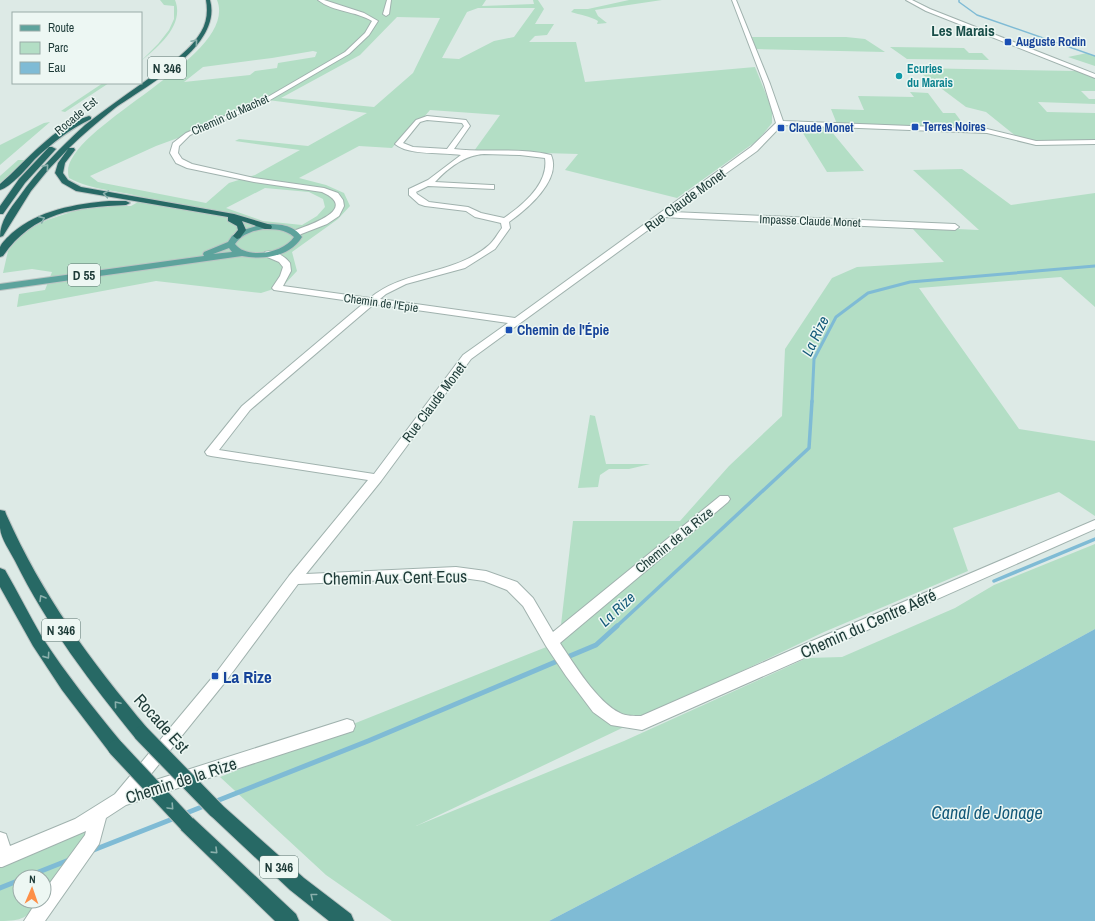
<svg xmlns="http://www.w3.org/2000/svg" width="1095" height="921" font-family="'Archivo Narrow',sans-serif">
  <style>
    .green { fill: #b3dec5; fill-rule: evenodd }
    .water { fill: #7fbbd5 }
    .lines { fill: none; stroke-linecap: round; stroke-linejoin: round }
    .stream-far3 { stroke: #7fbbd5; stroke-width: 1.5 }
    .stream-far2 { stroke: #7fbbd5; stroke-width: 3 }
    .stream-far1 { stroke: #7fbbd5; stroke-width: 3.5 }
    .stream { stroke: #7fbbd5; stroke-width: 5 }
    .minor-casing { stroke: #a0b2ae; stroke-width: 2 }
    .major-casing { stroke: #bbc4c3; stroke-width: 2 }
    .highway-casing { stroke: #bbc4c3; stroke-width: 2 }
    .minor { fill: #fff; fill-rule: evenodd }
    .major { fill: #5da39c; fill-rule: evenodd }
    .highway { fill: #276965; fill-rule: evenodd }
    .highway-bridge-casing { stroke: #bbc4c3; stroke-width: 18; stroke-linecap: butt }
    .highway-bridge { stroke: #276965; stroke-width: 16 }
    .oneway { stroke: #8ab0ac }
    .transit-dot { fill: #1a4fb4; stroke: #edf7f3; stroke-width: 1.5 }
    .culture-dot { fill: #0f9aa8; stroke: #edf7f3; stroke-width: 1.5 }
    .labels { text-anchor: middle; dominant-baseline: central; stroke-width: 3; stroke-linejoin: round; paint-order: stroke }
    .far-transit-label { font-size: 12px; font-weight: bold; fill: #164399; stroke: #edf7f3; text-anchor: start }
    .far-culture-label { font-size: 12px; font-weight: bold; fill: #0d838f; stroke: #edf7f3; text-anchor: start }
    .far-street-label { font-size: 12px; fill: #1d3a37; stroke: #edf7f3 }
    .shield { fill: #edf7f3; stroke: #5b736f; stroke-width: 1 }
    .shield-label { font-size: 13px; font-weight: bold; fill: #1d3a37 }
    .street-label { font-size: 14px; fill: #1d3a37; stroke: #edf7f3 }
    .transit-label { font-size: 14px; font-weight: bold; fill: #164399; stroke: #edf7f3; text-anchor: start }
    .far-district-label { font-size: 15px; font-weight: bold; fill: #184d48; stroke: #edf7f3 }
    .water-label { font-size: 15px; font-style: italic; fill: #145a7a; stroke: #edf7f3 }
    .near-street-label { font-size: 17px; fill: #1d3a37; stroke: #edf7f3 }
    .near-transit-label { font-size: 17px; font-weight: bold; fill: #164399; stroke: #edf7f3; text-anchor: start }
    .near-water-label { font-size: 18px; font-style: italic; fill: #145a7a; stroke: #edf7f3 }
  </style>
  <rect width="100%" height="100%" fill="#ddeae6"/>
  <!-- green -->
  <path class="green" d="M 160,0 L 175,0 C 185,25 158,47 141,61 L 158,44 L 169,30 L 174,19 L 174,6 L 164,5 Z
    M 217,0 L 486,0 L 482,6 L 534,4 L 533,0 L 538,0 L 544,9 L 535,24 L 554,24 L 547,35 L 535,36 L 529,42 L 576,42 L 585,82 L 755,67 L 772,109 L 772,123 L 758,140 L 677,198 L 565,170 L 578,154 L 474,151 L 500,115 L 430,110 L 424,117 L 416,120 L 392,148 L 359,146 L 299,178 L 326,185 L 344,193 L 350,206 L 338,219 L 292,252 L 297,271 L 283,286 L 261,293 L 156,281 L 17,307 L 19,294 L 45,290 L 52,272 L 32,269 L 3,273 L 8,251 L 23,232 L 47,220 L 77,210 L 110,206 L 131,206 L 145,198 C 120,190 93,191 69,178 C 53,130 241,59 217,0 ZM 478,8 L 535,8 L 514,37 L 494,41 L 459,59 L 442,58 L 467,12 ZM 397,17 L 440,18 L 413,73 L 374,107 L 281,98 L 360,55 ZM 313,51 L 317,52 L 315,57 L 278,63 L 277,68 L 255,71 L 250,75 L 184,82 L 203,67 L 272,58 ZM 268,100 L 367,113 L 308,146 L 239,139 L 235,141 L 300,150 L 255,175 L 229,183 L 206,203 L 98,182 L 90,176 L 156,146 L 197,131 ZM 265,188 L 309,192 L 323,199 L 325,207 L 317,216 L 302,225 L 263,221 L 226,208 Z
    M 629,0 L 662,0 L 595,10 L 598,16 L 607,23 L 597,24 L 598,21 C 590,16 580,15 571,12 L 574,9 L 588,9 Z
    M 752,37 L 846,37 L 865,39 L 885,52 L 756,49 Z
    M 890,47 L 964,48 L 969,53 L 982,53 L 989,60 L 907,59 Z
    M 1087,53 L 1095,56 L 1095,66 L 1068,57 Z
    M 914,68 L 1077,71 L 1095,78 L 1095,91 L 1081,91 L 1089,99 L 1095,99 L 1095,104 L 1038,102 L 1047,112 L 1095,113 L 1095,141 L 1042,142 L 1017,137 L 986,112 L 966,107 Z
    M 103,83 L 109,83 L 65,112 L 61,111 Z
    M 910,92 L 928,93 L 943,113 L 955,113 L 967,129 L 837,124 L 831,109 L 864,110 L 858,96 L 914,97 Z
    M 50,122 L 0,165 L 0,145 L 44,123 Z
    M 798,125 L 827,126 L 864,171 L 827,172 Z
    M 18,160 L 26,160 L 0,183 L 0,176 Z
    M 962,169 L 1011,205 L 1095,193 L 1095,307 L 1061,277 L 919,288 L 1019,429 L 1095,441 L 1095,516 L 1059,492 L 953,528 L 968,571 L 824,632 L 416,826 L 624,741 L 807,658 L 842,657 L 955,608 L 994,585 L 1095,544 L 1095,629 L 817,781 L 549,921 L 392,921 L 326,875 L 220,777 L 559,642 L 573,521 L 680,521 L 729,466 L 782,416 L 785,349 L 832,278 L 857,267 L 944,262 L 911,227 L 979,230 L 913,170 Z
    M 590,415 L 595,416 L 606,464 L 650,464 L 629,469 L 609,469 L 600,475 L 598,487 L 578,488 Z
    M 87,831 L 61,878 L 44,898 L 44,877 L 20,877 L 20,901 L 41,901 C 26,918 23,921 0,921 L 0,867 Z"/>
  <!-- water -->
  <path class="water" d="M 1095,629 L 1095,921 L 549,921 L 817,781 Z"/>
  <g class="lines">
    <!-- stream-far3 -->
    <path class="stream-far3" d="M 959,0 L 959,2 L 977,15 L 1095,56"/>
    <!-- stream-far2 -->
    <path class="stream-far2" d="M 812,402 L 814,359 L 836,317 L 868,293 L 910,282 L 1095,266"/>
    <!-- stream-far1 -->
    <path class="stream-far1" d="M 994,581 L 1095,539
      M 616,627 L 809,448 L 812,401"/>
    <!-- stream -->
    <path class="stream" d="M 565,658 L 596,645 L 617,626
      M 214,802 L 368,741 L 560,660
      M 184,814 L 204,806
      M 91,851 L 175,818
      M 26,877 L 69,860
      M 0,888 L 20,880"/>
    <!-- minor casing -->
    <g class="minor-casing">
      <path id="minor" d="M 318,0 L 324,0 L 364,13 L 378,21 L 369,35 L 349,54 L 270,100 L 190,135 L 179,146 L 178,153 L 182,159 L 192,164 L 254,178 L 324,188 L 338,193 L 343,200 L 344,206 L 339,216 L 327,224 L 296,236 L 292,233 L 293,231 C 309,225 360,209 322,192 L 254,182 L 187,168 L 176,163 L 170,153 L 173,143 L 186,133 L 266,98 L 345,52 L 365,33 L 372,21 C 356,11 333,12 318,0 Z
        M 387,0 L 391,0 L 389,14 L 386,16 L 383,14 Z
        M 732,0 L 736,0 L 770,84 L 783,121 L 987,129 L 1036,141 L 1095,140 L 1095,144 L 1036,145 L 987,133 L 782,125 L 757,151 L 672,212 L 955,224 L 959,227 L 955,230 L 680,218 L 666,217 L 471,359 L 381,481 L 306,574 L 456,567 L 486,571 L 517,582 L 533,598 L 553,632 L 720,496 L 728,496 L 730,499 L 728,502 L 560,643 C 574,664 597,702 620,713 C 625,716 635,716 641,716 L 805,644 L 1095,520 L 1095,529 L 642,730 L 611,725 L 593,712 L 566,676 L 546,646 L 523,606 L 507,590 L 484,581 L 456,577 L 298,584 L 226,681 L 143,784 L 347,719 L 353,721 L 355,726 L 353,731 L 126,805 L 106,818 L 99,844 L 45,921 L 24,921 L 37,901 L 44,901 L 44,891 L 85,835 L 86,831 L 2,867 L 0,867 L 0,832 L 6,834 L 10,846 L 75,819 L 115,794 L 216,673 L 289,576 L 368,480 L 211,456 L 207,455 L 205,452 L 242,406 L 364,303 L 274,290 L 272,288 L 280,276 L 283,267 L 279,262 L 265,256 L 264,254 L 265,252 C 274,250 285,256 290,263 L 291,271 L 283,286 L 370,298 C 405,269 455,275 489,245 C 494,241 498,233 502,228 L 501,223 L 475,217 L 466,211 L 425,206 L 419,204 L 409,195 L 409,189 L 428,180 L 461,155 C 444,152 409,156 395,144 L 416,120 L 427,116 L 466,120 L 470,126 L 454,149 C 486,153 518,147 551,155 C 562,180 527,209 509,222 L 510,228 L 495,249 L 465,268 L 406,284 L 386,294 L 380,299 L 515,318 L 751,147 L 776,123 L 764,84 ZM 427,120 L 462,123 L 464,126 L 447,149 L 413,147 L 403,143 L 420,122 ZM 484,154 L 520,155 L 545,158 C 549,184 523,205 504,218 L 481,213 L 468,207 L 429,202 L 417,194 L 416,192 L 428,186 L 494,189 L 494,185 L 491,185 L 435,182 C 448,168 465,155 484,154 ZM 374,304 L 508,323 L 463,355 L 374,474 L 219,450 L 250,410 Z
        M 906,0 L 912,0 L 930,9 L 1095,74 L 1095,78 L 926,11 Z"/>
    </g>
    <!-- major casing -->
    <g class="major-casing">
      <path id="major" d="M 263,224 C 278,224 293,224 302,237 C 290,257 263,260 242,256 L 0,290 L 0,284 L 204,256 L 203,254 L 204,252 L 228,242 L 232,236 L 240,231 ZM 263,229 C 275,229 285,229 294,237 C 284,253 247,260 235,244 C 242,234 252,231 263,229 ZM 229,248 L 232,252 L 213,254 Z"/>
    </g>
    <!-- highway casing -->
    <g class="highway-casing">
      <path id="highway" d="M 206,0 L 210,0 C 223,46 146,86 115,108 C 99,121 83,134 69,148 L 74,148 L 75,150 L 65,163 L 63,173 L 68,180 L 81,187 L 234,214 L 271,225 L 272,227 L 271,229 L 265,229 L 242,221 L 246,230 L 240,238 L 237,239 L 233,236 L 238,230 L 237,226 L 228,221 L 228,217 L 76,191 L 62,183 L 55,173 L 58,163 L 68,149 L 48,170 L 31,191 L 3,236 L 0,237 C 0,221 10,209 19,197 C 38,170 61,147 85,125 C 104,110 124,96 144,82 C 164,68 189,53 201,32 C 207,22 208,11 206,0 Z
        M 89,116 L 91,117 L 91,119 C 70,129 52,143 35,159 C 27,168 11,187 0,190 L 0,184 C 27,161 53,126 89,116 Z
        M 49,147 L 52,147 L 56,149 L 25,183 L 3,214 L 0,214 L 0,206 L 19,179 Z
        M 109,201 L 126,201 L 130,203 L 126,205 C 76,207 33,212 3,256 L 0,257 C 0,254 0,250 0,247 C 2,242 8,237 12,233 C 39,210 75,204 109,201 Z
        M 0,510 L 5,511 L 6,514 C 43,597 90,660 148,729 L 150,734 L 148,739 L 142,741 L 136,739 C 91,683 47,626 15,561 C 10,551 1,539 0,528 C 0,522 0,516 0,510 Z
        M 0,568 L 5,570 C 18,592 29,615 42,637 C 66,674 94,709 122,743 L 124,748 L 122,753 L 116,755 L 110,753 L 62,690 L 33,646 L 0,587 Z
        M 216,802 L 222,805 L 304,878 L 351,914 L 354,921 L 329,921 L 290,890 L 210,815 L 207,810 L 210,805 Z
        M 187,816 L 193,818 L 296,914 L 299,921 L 275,921 L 181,830 L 178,824 L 181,818 Z"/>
    </g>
    <!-- minor -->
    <use href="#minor" class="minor"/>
    <!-- major -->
    <use href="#major" class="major"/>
    <!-- highway -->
    <use href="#highway" class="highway"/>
    <!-- highway-bridge casing -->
    <g class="highway-bridge-casing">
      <path id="highway-bridge" d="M 142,734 L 216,810
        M 116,748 L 187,824"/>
    </g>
    <!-- highway-bridge -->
    <use href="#highway-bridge" class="highway-bridge"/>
  </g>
  <!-- one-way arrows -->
  <defs><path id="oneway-chevron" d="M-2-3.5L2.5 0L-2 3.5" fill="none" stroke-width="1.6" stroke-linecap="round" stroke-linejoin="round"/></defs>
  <g class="oneway">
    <use href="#oneway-chevron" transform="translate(195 42) rotate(-49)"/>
    <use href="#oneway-chevron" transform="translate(46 167) rotate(-49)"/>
    <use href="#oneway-chevron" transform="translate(106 194) rotate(-170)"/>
    <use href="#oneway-chevron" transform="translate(42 219) rotate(-24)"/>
    <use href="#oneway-chevron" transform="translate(42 598) rotate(-121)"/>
    <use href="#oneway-chevron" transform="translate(47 656) rotate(55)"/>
    <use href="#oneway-chevron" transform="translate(117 704) rotate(-130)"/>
    <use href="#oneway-chevron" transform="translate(171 807) rotate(47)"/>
    <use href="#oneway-chevron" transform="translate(215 851) rotate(44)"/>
    <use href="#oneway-chevron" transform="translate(313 896) rotate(-141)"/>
  </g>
  <!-- markers -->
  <g class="transit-dot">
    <rect x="1004" y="38" width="8" height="8" rx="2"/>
    <rect x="911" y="123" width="8" height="8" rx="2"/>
    <rect x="777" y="124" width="8" height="8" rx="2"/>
    <rect x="505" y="326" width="8" height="8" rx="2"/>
    <rect x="211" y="672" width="8" height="8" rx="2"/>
  </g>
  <circle class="culture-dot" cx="899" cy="76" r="4"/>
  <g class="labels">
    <!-- far-transit labels -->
    <g class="far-transit-label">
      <text x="1016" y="42">Auguste Rodin</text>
      <text x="923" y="127">Terres Noires</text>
      <text x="789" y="128">Claude Monet</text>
    </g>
    <!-- far-culture labels -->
    <g class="far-culture-label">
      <text x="907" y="69">Ecuries<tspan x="907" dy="14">du Marais</tspan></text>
    </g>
    <!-- far-street labels -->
    <g class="far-street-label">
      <text transform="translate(230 115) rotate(-24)">Chemin du Machet</text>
      <text transform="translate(76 116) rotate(-40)">Rocade Est</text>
      <text transform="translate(810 221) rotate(2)">Impasse Claude Monet</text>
      <text transform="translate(381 303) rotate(8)">Chemin de l'Epie</text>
    </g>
    <!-- shield labels -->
    <g class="shield">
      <rect x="148" y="57" width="38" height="22" rx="3"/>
      <rect x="68" y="264" width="32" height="22" rx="3"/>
      <rect x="42" y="619" width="38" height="22" rx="3"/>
      <rect x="260" y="856" width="38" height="22" rx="3"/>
    </g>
    <g class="shield-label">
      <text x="167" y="68">N 346</text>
      <text x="84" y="275">D 55</text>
      <text x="61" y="630">N 346</text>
      <text x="279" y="867">N 346</text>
    </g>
    <!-- street labels -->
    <g class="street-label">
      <text transform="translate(685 200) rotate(-36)">Rue Claude Monet</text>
      <text transform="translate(434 402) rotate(-53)">Rue Claude Monet</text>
      <text transform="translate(674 540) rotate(-39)">Chemin de la Rize</text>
    </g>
    <!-- transit labels -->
    <g class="transit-label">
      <text x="517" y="330">Chemin de l'Épie</text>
    </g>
    <!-- far-district labels -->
    <g class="far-district-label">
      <text x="963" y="30">Les Marais</text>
    </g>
    <!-- water labels -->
    <g class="water-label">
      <text transform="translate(815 336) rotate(-64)">La Rize</text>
      <text transform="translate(617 609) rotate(-43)">La Rize</text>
    </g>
    <!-- near-street labels -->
    <g class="near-street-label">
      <text transform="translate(395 577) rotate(-1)">Chemin Aux Cent Ecus</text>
      <text transform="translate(868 623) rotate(-24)">Chemin du Centre Aéré</text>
      <text transform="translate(162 723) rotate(48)">Rocade Est</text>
      <text transform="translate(181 780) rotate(-18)">Chemin de la Rize</text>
    </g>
    <!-- near-transit labels -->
    <g class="near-transit-label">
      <text x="223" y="676">La Rize</text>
    </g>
    <!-- near-water labels -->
    <g class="near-water-label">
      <text x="987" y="812">Canal de Jonage</text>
    </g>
  </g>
  <!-- legend -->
  <rect x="12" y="12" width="130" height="72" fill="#edf7f3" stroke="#9aaba8"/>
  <rect x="20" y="25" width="20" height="6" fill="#5da39c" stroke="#9aaba8"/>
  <text x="48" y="32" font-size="12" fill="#1d3a37">Route</text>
  <rect x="20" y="42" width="20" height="12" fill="#b3dec5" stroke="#9aaba8"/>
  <text x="48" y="52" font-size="12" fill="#1d3a37">Parc</text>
  <rect x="20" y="62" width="20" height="12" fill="#7fbbd5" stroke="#9aaba8"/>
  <text x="48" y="72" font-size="12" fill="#1d3a37">Eau</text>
  <!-- north arrow -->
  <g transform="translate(32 889) rotate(2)"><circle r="19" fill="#edf7f3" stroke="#9aaba8"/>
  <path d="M0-3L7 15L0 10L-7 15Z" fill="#fd8f48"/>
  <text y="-6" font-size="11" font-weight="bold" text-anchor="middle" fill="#1d3a37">N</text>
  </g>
</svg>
